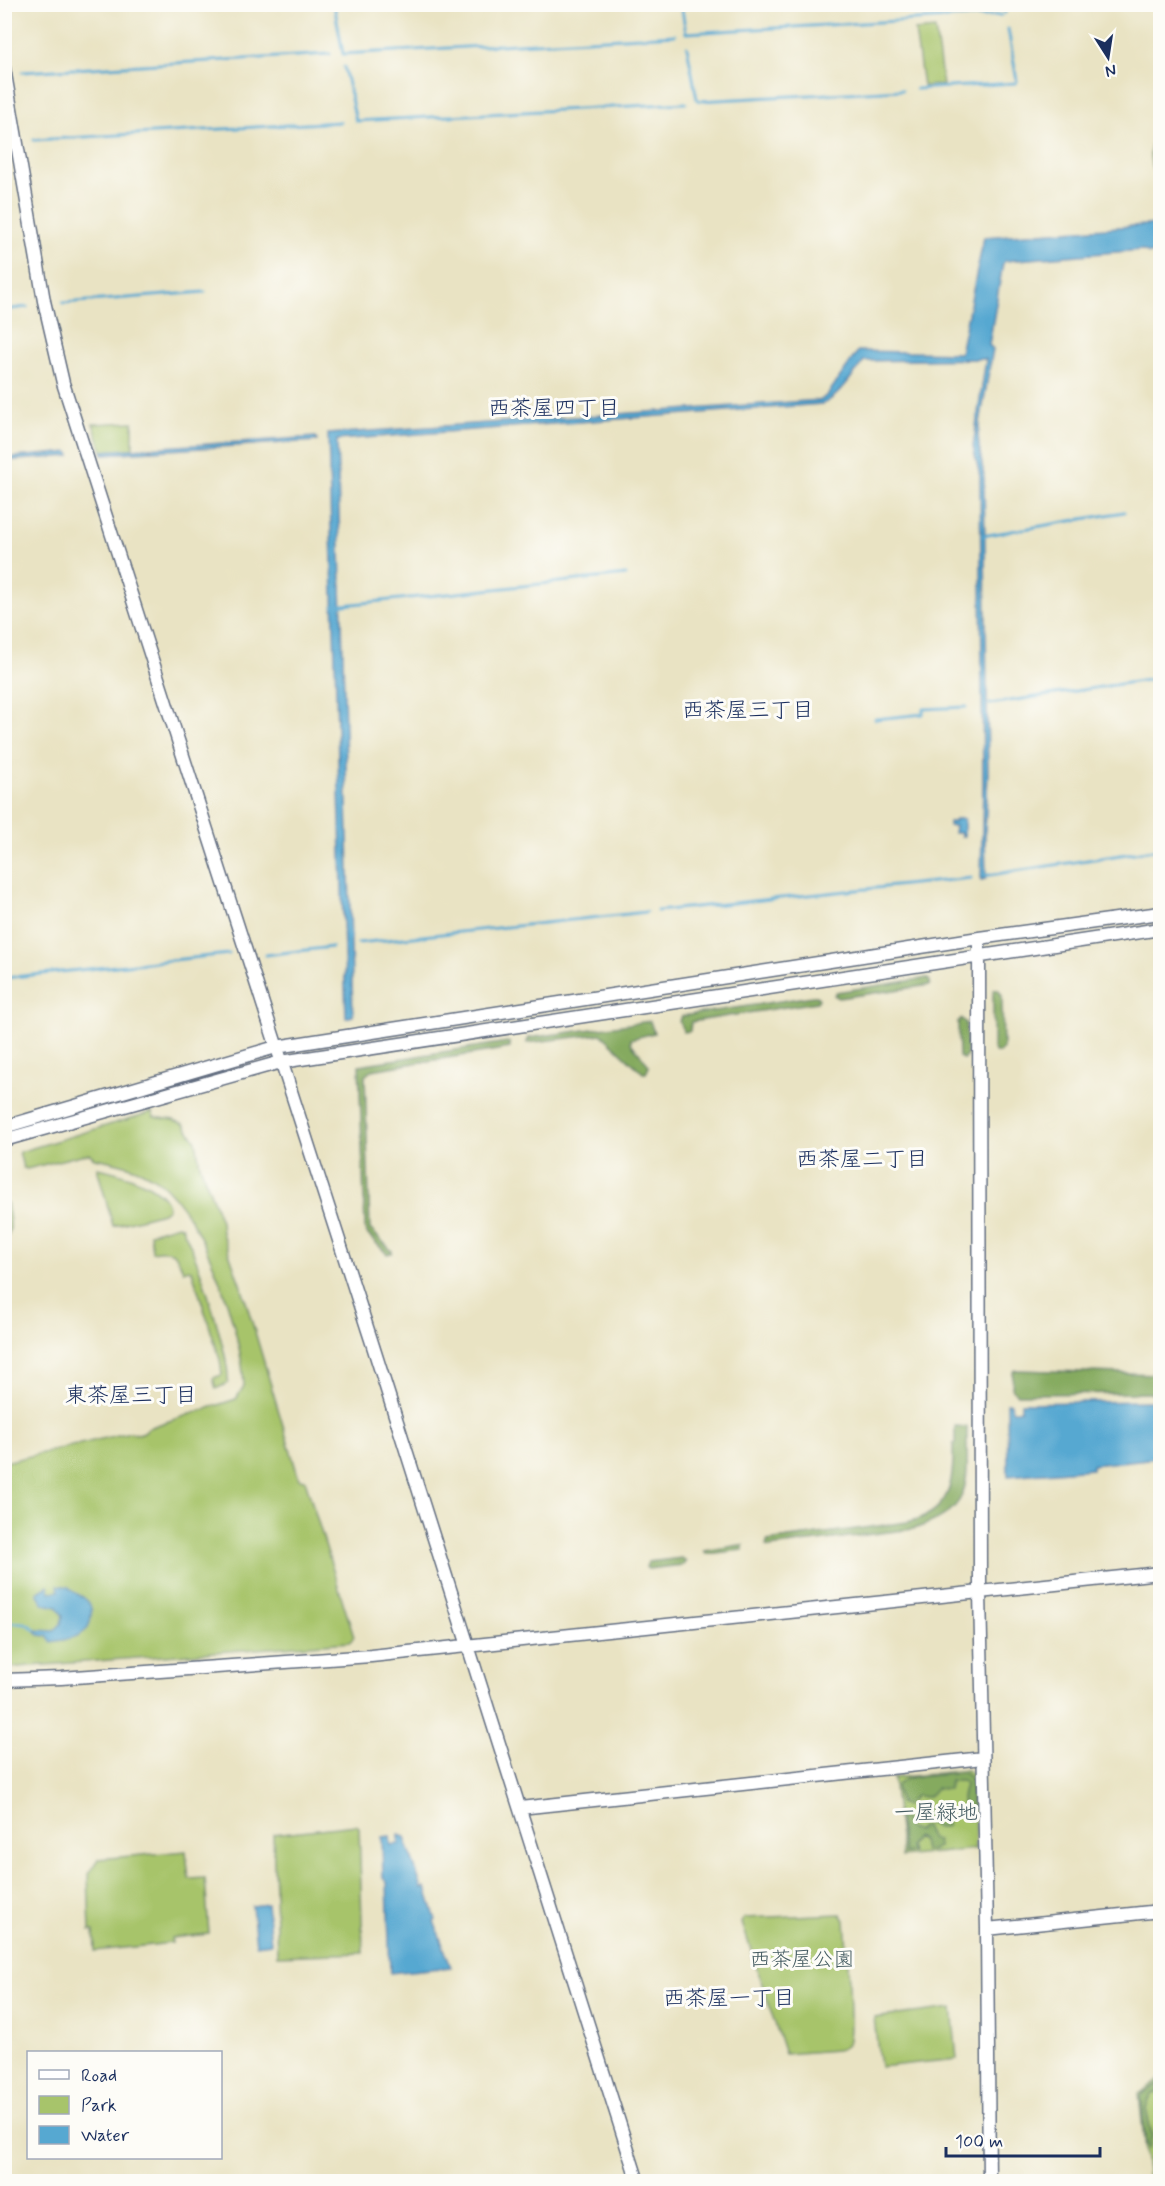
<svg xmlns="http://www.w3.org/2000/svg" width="1165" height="2186" font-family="Mynerve,'Klee One',sans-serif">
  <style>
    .green { fill: #a7c46b; stroke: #617a64; stroke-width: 1.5 }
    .forest { fill: #85aa5f; stroke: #506c5e; stroke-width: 1.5 }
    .water { fill: #56a8d1; stroke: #386c98; stroke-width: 1.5 }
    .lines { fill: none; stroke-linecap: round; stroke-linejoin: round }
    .stream { stroke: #56a8d1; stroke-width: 3 }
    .tertiary-casing { stroke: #636e81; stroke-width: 15 }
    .tertiary { stroke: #fff; stroke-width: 12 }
    .labels { text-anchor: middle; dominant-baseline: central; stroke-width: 6; stroke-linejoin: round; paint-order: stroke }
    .park-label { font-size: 21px; fill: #455c62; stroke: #fdfcf7 }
    .neighbourhood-label { font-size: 22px; fill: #1b2f5e; stroke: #fdfcf7 }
  </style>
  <rect width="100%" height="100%" fill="#fdfcf7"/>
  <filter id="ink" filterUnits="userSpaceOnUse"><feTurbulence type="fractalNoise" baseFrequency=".0167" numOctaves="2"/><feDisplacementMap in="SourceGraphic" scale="12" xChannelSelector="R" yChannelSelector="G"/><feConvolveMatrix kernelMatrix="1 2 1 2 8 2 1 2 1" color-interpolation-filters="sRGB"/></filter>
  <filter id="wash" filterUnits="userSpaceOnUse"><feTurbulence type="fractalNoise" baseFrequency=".008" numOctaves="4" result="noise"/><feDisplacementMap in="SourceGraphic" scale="24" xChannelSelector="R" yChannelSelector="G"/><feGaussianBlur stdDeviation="1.35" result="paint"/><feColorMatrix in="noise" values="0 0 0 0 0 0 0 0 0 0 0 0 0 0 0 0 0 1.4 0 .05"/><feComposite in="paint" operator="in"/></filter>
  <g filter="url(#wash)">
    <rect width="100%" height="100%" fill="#e9e3c3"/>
    <!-- green -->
    <path class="green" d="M 1158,5 L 1160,5 L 1160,179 C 1152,172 1151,166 1150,156 L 1159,56 Z
      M 935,29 L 943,85 L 923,86 L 915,31 Z
      M 133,422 L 133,449 L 102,451 L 93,424 Z
      M 152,1112 L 154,1117 L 174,1120 L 184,1124 L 196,1141 L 200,1165 L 221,1221 L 222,1233 L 244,1295 L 299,1479 L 305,1480 L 354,1637 L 350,1642 L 5,1668 L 5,1462 L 130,1432 C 137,1435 143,1435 148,1428 L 236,1399 L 244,1386 C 242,1331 204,1215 158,1181 C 139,1167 117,1162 94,1158 L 90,1154 L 81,1155 L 27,1169 L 23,1168 L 19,1152 Z
      M 97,1168 C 115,1171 169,1186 168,1209 L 163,1213 L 113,1226 Z
      M 5,1202 L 7,1203 C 9,1217 14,1229 5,1240 Z
      M 178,1225 L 182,1227 C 198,1259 208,1294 218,1328 C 222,1345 229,1365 228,1383 L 216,1389 L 213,1378 L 222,1375 L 220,1360 L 192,1271 L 189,1269 L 183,1271 C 177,1252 172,1248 152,1252 L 150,1233 Z
      M 967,1770 L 974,1776 L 975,1849 L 902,1857 L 893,1778 Z
      M 356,1825 L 359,1827 L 363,1953 L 277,1956 L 273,1834 Z
      M 186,1851 L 189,1879 L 205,1878 L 209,1934 L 171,1938 L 172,1943 L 95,1951 L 94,1931 L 90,1931 L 88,1874 L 98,1859 Z
      M 841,1914 L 845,1920 C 846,1940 854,2029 848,2043 C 846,2047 841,2049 837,2050 L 785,2054 L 742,1923 L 744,1918 Z
      M 952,2008 L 957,2059 L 880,2067 L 874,2018 Z
      M 1160,2079 L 1160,2181 L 1148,2181 L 1139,2094 Z"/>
    <!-- forest -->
    <path class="forest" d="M 927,978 L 930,981 L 930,985 L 839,998 L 834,995 L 836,992 Z
      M 998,989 L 1002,995 L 1003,1049 L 999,1053 L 996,1053 L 993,1049 L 993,993 L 994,990 Z
      M 813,996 L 817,996 L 819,999 L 817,1002 L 691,1022 L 690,1031 L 684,1032 L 679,1021 L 682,1016 Z
      M 962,1019 L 966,1023 L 967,1056 L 963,1059 L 959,1057 L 958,1022 Z
      M 650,1021 L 654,1033 L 631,1039 L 631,1043 L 648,1064 L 649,1067 L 646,1073 L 643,1073 L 601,1034 L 527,1043 L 528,1038 Z
      M 507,1042 L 510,1043 L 510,1048 L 372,1070 L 365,1076 L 370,1229 L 392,1251 L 392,1253 L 387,1254 L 368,1235 L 365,1228 L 359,1065 Z
      M 1016,1370 L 1160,1374 L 1160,1402 L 1158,1393 L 1016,1394 L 1012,1388 L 1013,1372 Z
      M 955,1426 L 967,1427 C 967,1482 975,1511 913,1529 L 770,1547 L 766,1546 L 767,1541 L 907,1522 C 951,1513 954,1482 953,1444 L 955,1444 Z
      M 740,1545 L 743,1545 L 743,1550 L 707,1554 L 704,1551 Z
      M 682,1558 L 686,1561 L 683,1565 L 648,1569 L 646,1567 L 648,1562 Z
      M 964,1773 L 971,1778 L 972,1819 L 968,1820 L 963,1817 L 962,1797 L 965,1784 L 962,1781 L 950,1781 L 948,1789 L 936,1788 L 928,1797 L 915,1796 L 906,1806 L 900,1804 L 896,1786 L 905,1779 L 912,1777 Z
      M 924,1806 L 931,1812 L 942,1806 L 946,1807 L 948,1810 L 947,1826 C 935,1830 919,1820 916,1808 Z
      M 901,1818 L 905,1819 L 907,1828 L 918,1831 L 921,1827 L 925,1827 L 930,1837 L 937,1841 L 938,1847 L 931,1851 L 924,1851 L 922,1840 L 916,1837 L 910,1846 L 912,1853 L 904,1854 L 899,1820 Z
      M 1158,2084 L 1160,2086 L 1160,2091 L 1151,2095 L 1146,2109 L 1152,2136 L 1149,2148 L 1146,2146 L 1141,2097 L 1142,2094 Z"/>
    <!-- water -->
    <path class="water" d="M 1160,220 L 1160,252 L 1149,254 L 1142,250 L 1005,261 L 1003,263 L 989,345 L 993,349 L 978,434 L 979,447 L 984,476 L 988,774 L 985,833 L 986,879 L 981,880 L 983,782 L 980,476 L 973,447 L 986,359 L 864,361 C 852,375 840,397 822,404 L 337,440 L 353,1016 L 346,1018 L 328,434 L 821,400 L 828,394 L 858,351 L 960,353 L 984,237 L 1159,224 Z
      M 316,437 L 317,441 L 103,454 L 102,451 Z
      M 69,452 L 70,456 L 5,461 L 5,458 Z
      M 955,819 L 964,819 L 964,836 L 961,836 L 961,833 L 954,833 L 955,826 L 949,826 L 949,822 L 954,822 Z
      M 1153,1401 L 1160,1456 L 1157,1458 L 1092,1465 L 1092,1469 L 1008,1476 L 1007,1403 L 1011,1403 L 1012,1410 L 1021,1410 L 1021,1403 Z
      M 58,1585 L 69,1587 C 73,1595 83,1594 88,1602 C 91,1605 92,1611 91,1615 C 91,1638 68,1639 51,1642 L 47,1636 L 39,1635 L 35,1630 L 54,1631 L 61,1624 L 63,1616 L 57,1607 L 44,1604 L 37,1593 L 48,1586 L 50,1592 L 59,1591 Z
      M 399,1835 L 405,1837 L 422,1889 L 426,1888 L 436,1920 L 434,1921 L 451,1967 L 390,1973 L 387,1882 L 383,1878 L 382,1837 L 390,1836 L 391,1845 L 399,1844 Z
      M 267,1904 L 271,1943 L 256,1945 L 252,1906 Z"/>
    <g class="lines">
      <!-- stream -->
      <path class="stream" d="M 334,4 L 343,54 L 675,35
        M 681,4 L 686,33 L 1001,15
        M 1004,4 L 1005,13
        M 687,47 L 697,99 L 699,101 L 902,90
        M 344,67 L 356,121 L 686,103
        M 22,72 L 330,54
        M 916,89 L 1016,83 L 1017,81 L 1008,29
        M 34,140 L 340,122
        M 63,303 L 205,292
        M 4,310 L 27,307
        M 982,536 L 1124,512
        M 334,606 L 626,575
        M 990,704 L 1160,678
        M 875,719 L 923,714 L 923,709 L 966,707
        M 983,876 L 1160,849
        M 657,911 L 971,878
        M 358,943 L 646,912
        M 265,955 L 332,947
        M 4,978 L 229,954
        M 4,1620 C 16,1627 23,1617 35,1630"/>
    </g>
  </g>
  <g filter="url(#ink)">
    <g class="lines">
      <!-- tertiary casing -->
      <g class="tertiary-casing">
        <path id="tertiary" d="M 4,68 L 44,301 L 63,383 L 373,1346 L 638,2182
          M 979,938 L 980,1592 L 987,1929 L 989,2182
          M 4,1127 L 276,1047 L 979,938 L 1160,913
          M 4,1140 L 281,1062 L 1160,929
          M 4,1680 L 61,1678 L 371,1656 L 1160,1573
          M 520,1808 L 983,1758
          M 987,1929 L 1160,1911"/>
      </g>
      <!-- tertiary -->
      <use href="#tertiary" class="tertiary"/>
    </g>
  </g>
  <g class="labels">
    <!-- park labels -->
    <g class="park-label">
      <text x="936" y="1813">一屋緑地</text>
      <text x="802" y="1960">西茶屋公園</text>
    </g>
    <!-- neighbourhood labels -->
    <g class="neighbourhood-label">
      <text x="554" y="409">西茶屋四丁目</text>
      <text x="748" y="711">西茶屋三丁目</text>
      <text x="862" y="1160">西茶屋二丁目</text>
      <text x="131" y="1396">東茶屋三丁目</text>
      <text x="729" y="1999">西茶屋一丁目</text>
    </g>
  </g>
  <!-- margin -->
  <rect width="1165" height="2186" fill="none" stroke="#fdfcf7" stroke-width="24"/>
  <!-- legend -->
  <rect x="27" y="2051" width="195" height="108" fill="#fdfcf7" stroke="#a3aaba" stroke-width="1.5"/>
  <rect x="39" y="2070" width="30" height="9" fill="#ffffff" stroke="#a3aaba" stroke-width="1.5"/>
  <text x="81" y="2081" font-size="18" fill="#1b2f5e">Road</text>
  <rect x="39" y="2096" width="30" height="18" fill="#a7c46b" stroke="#a3aaba" stroke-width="1.5"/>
  <text x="81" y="2111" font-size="18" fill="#1b2f5e">Park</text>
  <rect x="39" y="2126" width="30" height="18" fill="#56a8d1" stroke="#a3aaba" stroke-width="1.5"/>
  <text x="81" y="2141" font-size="18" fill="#1b2f5e">Water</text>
  <!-- north arrow -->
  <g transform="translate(1108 57) rotate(168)" stroke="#fdfcf7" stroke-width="4.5" paint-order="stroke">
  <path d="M0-4.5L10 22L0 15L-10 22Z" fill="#1b2f5e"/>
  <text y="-9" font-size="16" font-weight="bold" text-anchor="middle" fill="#1b2f5e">N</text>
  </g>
  <!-- scale -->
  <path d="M946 2147v9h154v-9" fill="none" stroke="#1b2f5e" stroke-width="3"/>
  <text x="955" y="2147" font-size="18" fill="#1b2f5e" stroke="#fdfcf7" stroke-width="4.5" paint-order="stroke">100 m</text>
</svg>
